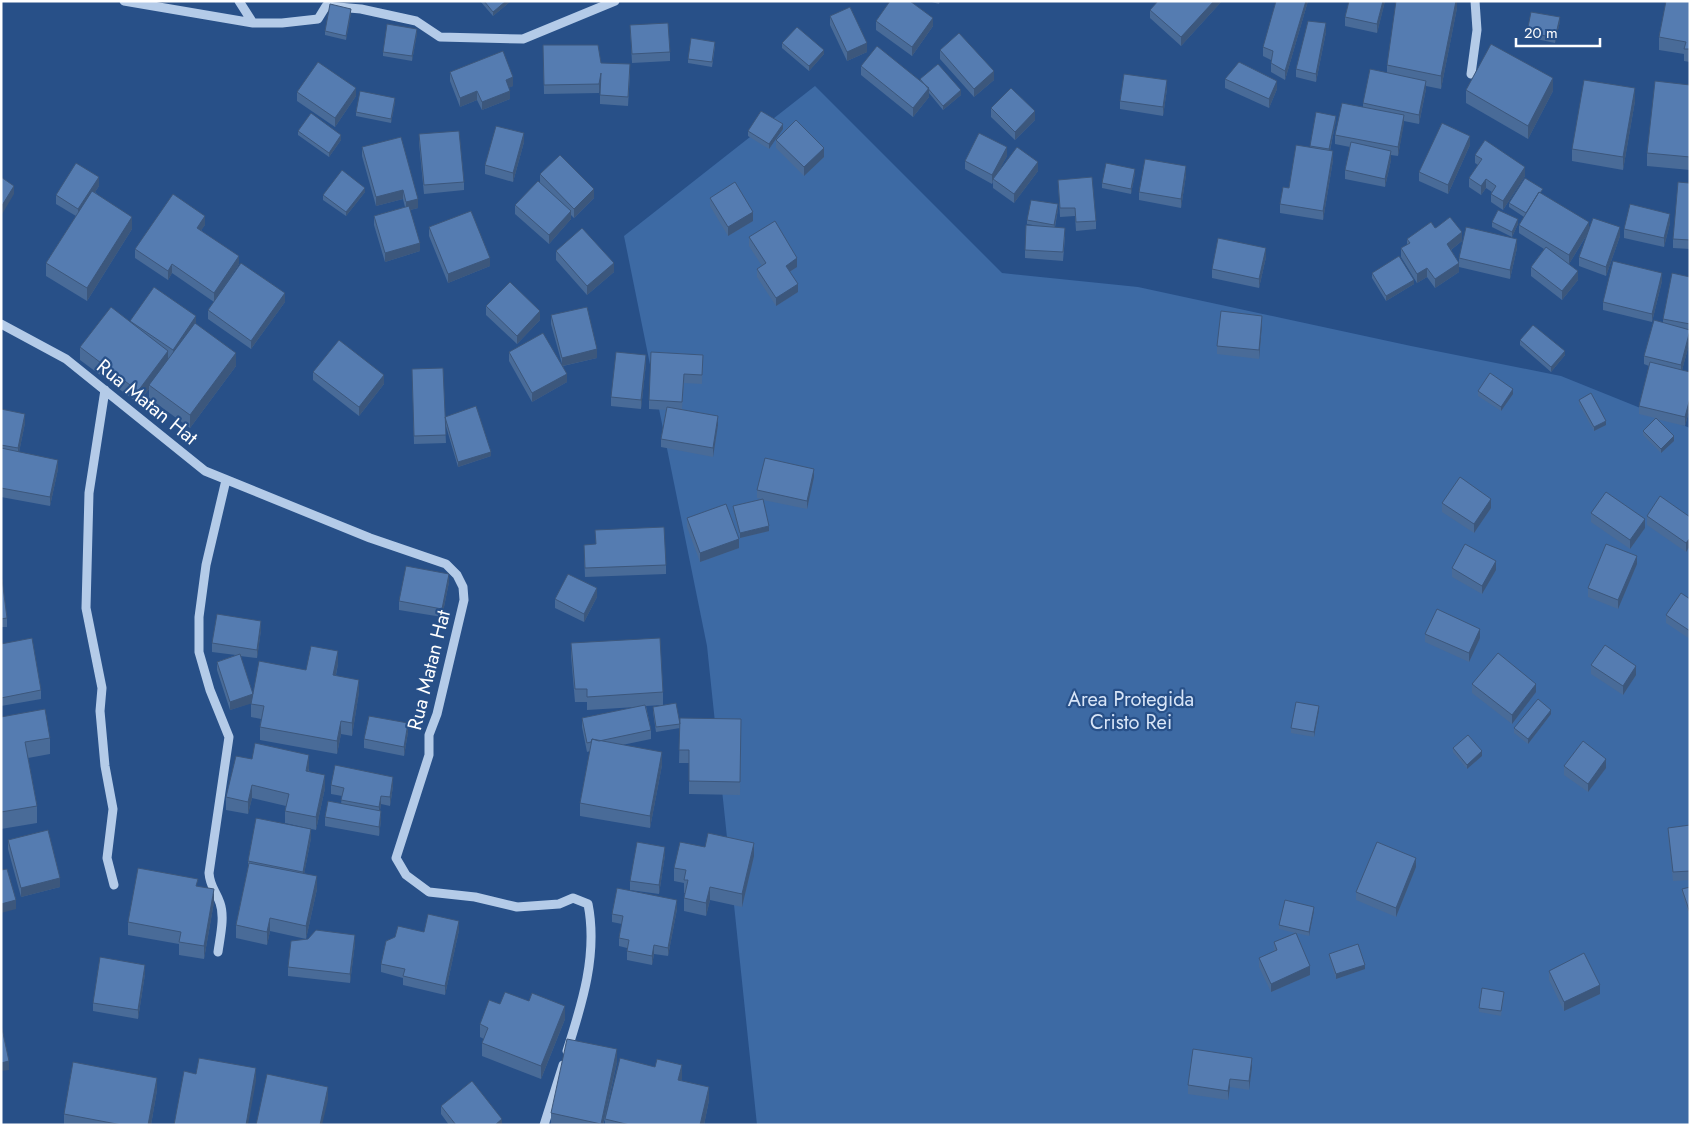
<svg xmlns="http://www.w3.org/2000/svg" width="1691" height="1126" font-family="Jost,sans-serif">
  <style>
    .green { fill: #3d6aa4 }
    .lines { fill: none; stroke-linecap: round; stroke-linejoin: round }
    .minor { stroke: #b4cbe8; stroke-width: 9 }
    .wall { fill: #496b98 }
    .shaded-wall { fill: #3c577c }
    .building { fill: #557cb1; stroke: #3c577c }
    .labels { text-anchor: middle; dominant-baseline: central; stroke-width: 4.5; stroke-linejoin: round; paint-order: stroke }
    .street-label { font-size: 20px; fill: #fff; stroke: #285088 }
    .park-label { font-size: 20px; fill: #d8e5f7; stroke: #285088 }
  </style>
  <rect width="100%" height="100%" fill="#285088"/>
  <!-- green -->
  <path class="green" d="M 815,86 L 1002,273 L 1138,287 L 1411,346 L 1561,376 L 1690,428 L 1690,1125 L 757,1125 L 707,646 L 624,236 Z"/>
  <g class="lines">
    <!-- minor -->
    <path class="minor" d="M 124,1 L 253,23 L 282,23 L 318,19 L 326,6 L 361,9 L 416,21 L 440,37 L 523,39 L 615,1
      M 239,1 L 253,23
      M 1471,74 L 1477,30 L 1475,1
      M 1,324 L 66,359 L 205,471 L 370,538 L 446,564 L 457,575 L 463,587 L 464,600 L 437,714 L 429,735 L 429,755 L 396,858 L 406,875 L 429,892 L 475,897 L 517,907 L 559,904 L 573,898 L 588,904 C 598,954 582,1004 567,1051
      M 105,390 L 89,493 L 86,608 L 102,688 L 100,711 L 105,766 L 113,809 L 107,858 L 114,885
      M 218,952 C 220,937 225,917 220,903 C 216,891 210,887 209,873 L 229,737 L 210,690 L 199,652 L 199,617 L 206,565 L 226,480
      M 544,1125 L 563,1065"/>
  </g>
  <!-- wall -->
  <path class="wall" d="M 480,1 L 511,1 L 493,16 Z
    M 928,1 L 940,1 L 939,4 Z
    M 1222,1 L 1181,46 L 1150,18 L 1150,10 Z
    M 1308,1 L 1285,80 L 1271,72 L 1271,60 L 1263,56 L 1263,47 Z
    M 1349,1 L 1385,1 L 1377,33 L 1345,26 L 1345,17 Z
    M 1457,1 L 1457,8 L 1441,89 L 1426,86 L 1426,89 L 1419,124 L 1404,121 L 1398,156 L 1391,155 L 1391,160 L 1385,187 L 1345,179 L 1345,170 L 1350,147 L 1335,144 L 1335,135 L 1363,107 L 1363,103 L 1387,72 L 1387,65 Z
    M 1690,1 L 1690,62 L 1684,61 L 1684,54 L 1659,50 L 1659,37 Z
    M 351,13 L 346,40 L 325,35 L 325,31 Z
    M 830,16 L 867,52 L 847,61 L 830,25 Z
    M 876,21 L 933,26 L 912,56 L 876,30 Z
    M 1560,21 L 1555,43 L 1527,37 L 1527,32 Z
    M 630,25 L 670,52 L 670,61 L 632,63 Z
    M 1326,32 L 1316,82 L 1296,77 L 1296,69 Z
    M 417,33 L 412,61 L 383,56 L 383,52 Z
    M 782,43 L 824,54 L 809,71 L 782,48 Z
    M 543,45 L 601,63 L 630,73 L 628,106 L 600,104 L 600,85 L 599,93 L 544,94 Z
    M 715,46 L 712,67 L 688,63 L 688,59 Z
    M 940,50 L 994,80 L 974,97 L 940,59 Z
    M 861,66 L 920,81 L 920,79 L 961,95 L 943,110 L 929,93 L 929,97 L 913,117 L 861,75 Z
    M 450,72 L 513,86 L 509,87 L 510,99 L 482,110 L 477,100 L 460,107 L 450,81 Z
    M 1225,79 L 1277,89 L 1269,108 L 1225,88 Z
    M 1690,85 L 1690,170 L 1647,166 L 1647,153 Z
    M 1167,89 L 1163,116 L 1120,109 L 1120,101 Z
    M 1466,90 L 1553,91 L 1528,139 L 1466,103 Z
    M 297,92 L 356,96 L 335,127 L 297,101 Z
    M 1635,101 L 1623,170 L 1572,161 L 1572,149 Z
    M 395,102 L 391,123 L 356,116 L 356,112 Z
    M 991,108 L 1035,120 L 1015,140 L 991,117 Z
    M 1336,120 L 1330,151 L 1333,160 L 1323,220 L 1280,213 L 1280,204 L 1310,147 L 1310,146 Z
    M 783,129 L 769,149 L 748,136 L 748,131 Z
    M 298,131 L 341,140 L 329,157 L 298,135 Z
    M 419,134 L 464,182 L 464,190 L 424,194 L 419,143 Z
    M 776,140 L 824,157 L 804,176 L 776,148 Z
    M 524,142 L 513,182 L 485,174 L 485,165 Z
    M 1470,145 L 1448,194 L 1419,181 L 1419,172 Z
    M 362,147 L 418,208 L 410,210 L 420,251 L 385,262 L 374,225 L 374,216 L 405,207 L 403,199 L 376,206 L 362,156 Z
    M 1475,155 L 1525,176 L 1503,210 L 1491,202 L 1491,194 L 1492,192 L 1486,188 L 1481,195 L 1469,187 L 1469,178 L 1478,165 L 1475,163 Z
    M 1007,156 L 998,172 L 1038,171 L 1014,203 L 993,188 L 993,182 L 992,184 L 965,169 L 965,161 Z
    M 1135,173 L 1131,194 L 1102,188 L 1102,183 Z
    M 540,174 L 594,198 L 574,218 L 571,215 L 571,219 L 549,244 L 515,214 L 515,205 L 540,183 Z
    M 1186,175 L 1181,208 L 1139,200 L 1139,192 Z
    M 1690,176 L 1690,249 L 1673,248 L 1673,239 L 1689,183 Z
    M 1058,180 L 1096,221 L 1096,229 L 1076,231 L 1075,216 L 1060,217 Z
    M 99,186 L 95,192 L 132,229 L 87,301 L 46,276 L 46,263 L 76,216 L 56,204 L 56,195 Z
    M 365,192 L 346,216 L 323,200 L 323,195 Z
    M 1542,194 L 1589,230 L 1620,236 L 1606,276 L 1579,266 L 1579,257 L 1588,233 L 1569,264 L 1578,280 L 1562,300 L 1531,276 L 1531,267 L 1544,249 L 1519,233 L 1519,225 L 1524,217 L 1509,207 L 1509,203 Z
    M 710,198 L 753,221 L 728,236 L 710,206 Z
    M 1058,209 L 1055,227 L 1065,237 L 1063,261 L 1025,258 L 1025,250 L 1038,226 L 1027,224 L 1027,220 Z
    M 1492,222 L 1518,224 L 1512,237 L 1492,227 Z
    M 1670,223 L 1664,247 L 1624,238 L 1624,229 Z
    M 205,225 L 201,230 L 239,264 L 214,302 L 172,273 L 168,280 L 135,258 L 135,249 Z
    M 429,227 L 490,266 L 448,283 L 429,236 Z
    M 1435,228 L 1462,241 L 1451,250 L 1459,263 L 1459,258 L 1517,248 L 1510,279 L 1459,267 L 1459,272 L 1435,288 L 1427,277 L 1417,283 L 1401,257 L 1401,248 L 1407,245 L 1407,239 Z
    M 749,237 L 797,267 L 790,272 L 798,292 L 776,306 L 757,277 L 757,269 L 762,266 L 749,246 Z
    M 556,251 L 614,272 L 587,295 L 556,260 Z
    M 1266,257 L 1259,288 L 1212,278 L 1212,269 Z
    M 1372,273 L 1414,284 L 1386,301 L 1372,278 Z
    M 1690,277 L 1690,341 L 1682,370 L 1690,372 L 1690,407 L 1685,426 L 1656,419 L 1674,441 L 1661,453 L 1643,435 L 1643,431 L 1655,418 L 1639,414 L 1639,406 L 1649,366 L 1644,364 L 1644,356 L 1663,323 L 1663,319 Z
    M 1662,281 L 1652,322 L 1603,310 L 1603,302 Z
    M 285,302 L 251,349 L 208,319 L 208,310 Z
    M 486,306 L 540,320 L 517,344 L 486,315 Z
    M 551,315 L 597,358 L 563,366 L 567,382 L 532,402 L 509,361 L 509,352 L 562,364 L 551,324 Z
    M 130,322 L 196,324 L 236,366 L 190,428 L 149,398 L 149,389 L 138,403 L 80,360 L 80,347 Z
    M 1262,325 L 1259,359 L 1217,354 L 1217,346 Z
    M 1520,340 L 1565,355 L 1551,372 L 1520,345 Z
    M 703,355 L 702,384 L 684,383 L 682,409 L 718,425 L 713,457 L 661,447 L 661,439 L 666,410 L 649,409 L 649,400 Z
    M 646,363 L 641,409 L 611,406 L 611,397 Z
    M 412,369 L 445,416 L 491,456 L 458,467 L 445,423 L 446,443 L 414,444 Z
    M 313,372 L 384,384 L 359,416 L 313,380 Z
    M 1478,391 L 1513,394 L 1501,411 L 1478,396 Z
    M 1579,400 L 1606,425 L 1594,431 L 1579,404 Z
    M 1,409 L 25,423 L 19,452 L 58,469 L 50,506 L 1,497 Z
    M 814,477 L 807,509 L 763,500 L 769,531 L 740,538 L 733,510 L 733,506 L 762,499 L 757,498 L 757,490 Z
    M 1442,503 L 1491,508 L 1474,533 L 1442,512 Z
    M 1591,513 L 1645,528 L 1630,549 L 1591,522 Z
    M 1647,516 L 1690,517 L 1690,546 L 1686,552 L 1647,525 Z
    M 687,518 L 739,548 L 700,562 L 687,527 Z
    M 595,544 L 666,565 L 666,574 L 585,577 L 584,553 Z
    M 1637,564 L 1618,609 L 1588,597 L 1588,588 Z
    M 1452,568 L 1496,570 L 1482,594 L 1452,577 Z
    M 1,579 L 7,618 L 7,627 L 1,627 Z
    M 449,582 L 442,617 L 399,610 L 399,601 Z
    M 597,597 L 584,622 L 555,608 L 555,599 Z
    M 1690,599 L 1690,639 L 1666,623 L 1666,615 Z
    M 261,630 L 257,658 L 240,656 L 253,694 L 306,670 L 338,664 L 336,675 L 359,692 L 352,736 L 341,734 L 337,754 L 260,740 L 260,727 L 261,719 L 251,717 L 251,703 L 230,710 L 217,670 L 217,662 L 236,655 L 212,652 L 212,643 Z
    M 1425,634 L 1480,638 L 1469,662 L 1425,642 Z
    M 571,643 L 663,692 L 663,705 L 680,720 L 741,719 L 740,795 L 689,794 L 689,763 L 679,763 L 680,728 L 656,732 L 653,712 L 653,707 L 663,705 L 646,706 L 651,730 L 651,739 L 622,745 L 662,765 L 650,828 L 580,816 L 580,803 L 590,751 L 587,752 L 582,727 L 582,718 L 636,707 L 587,710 L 587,702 L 575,702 L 571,656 Z
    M 1,644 L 41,690 L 41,699 L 1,706 Z
    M 1591,665 L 1636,675 L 1623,695 L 1591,674 Z
    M 1472,684 L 1536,692 L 1512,724 L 1472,693 Z
    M 1319,710 L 1314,737 L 1291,733 L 1291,728 Z
    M 1551,714 L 1528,744 L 1514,733 L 1514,728 Z
    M 1,717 L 50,738 L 50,754 L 28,758 L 37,806 L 37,823 L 1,829 Z
    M 408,732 L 404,756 L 364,748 L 364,739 Z
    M 1453,748 L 1482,756 L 1467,769 L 1453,752 Z
    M 252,759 L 309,768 L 309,771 L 325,788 L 316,830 L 285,823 L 285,811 L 286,806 L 252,798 L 248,814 L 226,810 L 226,797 Z
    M 1564,766 L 1606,768 L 1588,792 L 1564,775 Z
    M 331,785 L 393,786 L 390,806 L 381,804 L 380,810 L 381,820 L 379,836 L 325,826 L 325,817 L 341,804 L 342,796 L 331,794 Z
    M 1690,825 L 1690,880 L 1673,881 L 1668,836 L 1668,828 Z
    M 311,838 L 304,874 L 317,889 L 306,939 L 270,931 L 267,945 L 236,938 L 236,925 L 248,868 L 248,861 Z
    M 8,840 L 60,887 L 21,897 L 8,849 Z
    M 705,847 L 754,856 L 742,907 L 710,900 L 706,916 L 684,911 L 684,898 L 685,893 L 684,893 L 684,883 L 674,881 L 674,868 Z
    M 665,855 L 659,894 L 630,890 L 630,881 Z
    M 1416,867 L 1396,917 L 1356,900 L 1356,892 Z
    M 198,887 L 214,902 L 204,959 L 179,955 L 179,944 L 128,935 L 128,922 Z
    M 1690,887 L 1690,917 L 1682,894 L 1682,889 Z
    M 677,909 L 668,956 L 654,954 L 652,965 L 627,960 L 627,948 L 619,946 L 619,938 L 622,924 L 612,922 L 612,914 Z
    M 1314,911 L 1309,936 L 1296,933 L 1310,975 L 1271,992 L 1259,967 L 1259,958 L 1274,951 L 1274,942 L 1295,933 L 1279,929 L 1279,925 Z
    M 459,930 L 445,995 L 403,985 L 403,978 L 381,972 L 381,964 L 424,932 Z
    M 355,943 L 350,983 L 288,976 L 288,967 Z
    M 1329,954 L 1365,969 L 1336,979 L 1329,958 Z
    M 1549,971 L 1600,994 L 1564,1011 L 1549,980 Z
    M 145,974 L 138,1019 L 93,1011 L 93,1003 Z
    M 1504,996 L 1501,1016 L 1479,1012 L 1479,1008 Z
    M 529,1001 L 565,1019 L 541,1079 L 482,1056 L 482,1043 L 484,1039 L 480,1037 L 480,1024 L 500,1004 Z
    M 617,1062 L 605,1118 L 682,1078 L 681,1080 L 709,1100 L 704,1125 L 605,1125 L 605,1119 L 603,1125 L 551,1125 L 551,1113 Z
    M 1252,1067 L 1249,1090 L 1230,1087 L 1228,1100 L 1188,1094 L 1188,1085 Z
    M 157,1090 L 151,1125 L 64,1125 L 64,1114 Z
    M 441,1106 L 502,1125 L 449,1125 L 441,1114 Z"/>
  <!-- shaded-wall -->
  <path class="shaded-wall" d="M 506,1 L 511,1 L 493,16 L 493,12 Z
    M 1214,1 L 1222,1 L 1181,46 L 1181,37 Z
    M 1306,1 L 1308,1 L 1285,80 L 1285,71 Z
    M 1383,1 L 1385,1 L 1377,33 L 1377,24 Z
    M 1456,1 L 1457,1 L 1457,8 L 1441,89 L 1441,76 Z
    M 351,9 L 351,13 L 346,40 L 346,36 Z
    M 1560,17 L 1560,21 L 1555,43 L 1555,38 Z
    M 933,18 L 933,26 L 912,56 L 912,47 Z
    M 1326,23 L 1326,32 L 1316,82 L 1316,74 Z
    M 417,29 L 417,33 L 412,61 L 412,56 Z
    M 867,43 L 867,52 L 847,61 L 847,52 Z
    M 824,50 L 824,54 L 809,71 L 809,66 Z
    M 994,71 L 994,80 L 974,97 L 974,89 Z
    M 601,73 L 601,82 L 599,93 L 599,84 Z
    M 513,77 L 513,86 L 506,89 L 506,80 Z
    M 1553,78 L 1553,91 L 1528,139 L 1528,126 Z
    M 1167,80 L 1167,89 L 1163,116 L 1163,107 Z
    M 1277,81 L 1277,89 L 1269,108 L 1269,99 Z
    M 1426,81 L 1426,89 L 1419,124 L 1419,115 Z
    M 356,88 L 356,96 L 335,127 L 335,118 Z
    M 929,88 L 929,97 L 913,117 L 913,108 Z
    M 1635,88 L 1635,101 L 1623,170 L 1623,157 Z
    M 961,90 L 961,95 L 943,110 L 943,106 Z
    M 477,91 L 477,100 L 460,107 L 460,98 Z
    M 510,91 L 510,99 L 482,110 L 482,102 Z
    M 395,98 L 395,102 L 391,123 L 391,119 Z
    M 1035,111 L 1035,120 L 1015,140 L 1015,132 Z
    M 1404,115 L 1404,124 L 1398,156 L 1398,147 Z
    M 1336,116 L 1336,120 L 1329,154 L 1329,149 Z
    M 783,124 L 783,129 L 769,149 L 769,144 Z
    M 524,133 L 524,142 L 513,182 L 513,173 Z
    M 341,135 L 341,140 L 329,157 L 329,153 Z
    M 1470,136 L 1470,145 L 1448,194 L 1448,185 Z
    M 1007,147 L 1007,156 L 994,180 L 993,179 L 992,184 L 992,175 Z
    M 824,148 L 824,157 L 804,176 L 804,167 Z
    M 1333,151 L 1333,160 L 1323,220 L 1323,211 Z
    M 1391,151 L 1391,160 L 1385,187 L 1385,179 Z
    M 1038,162 L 1038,171 L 1014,203 L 1014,194 Z
    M 1186,166 L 1186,175 L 1181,208 L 1181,199 Z
    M 1525,167 L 1525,176 L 1503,210 L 1503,201 Z
    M 1135,169 L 1135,173 L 1131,194 L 1131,189 Z
    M 99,177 L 99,186 L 78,218 L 78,209 Z
    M 1486,179 L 1486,188 L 1481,195 L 1481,186 Z
    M 14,186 L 14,194 L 1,216 L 1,207 Z
    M 365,188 L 365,192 L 346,216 L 346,212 Z
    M 594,189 L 594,198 L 574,218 L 574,209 Z
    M 403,190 L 403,199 L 376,206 L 376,197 Z
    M 418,199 L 418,208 L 406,211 L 406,202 Z
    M 1058,204 L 1058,209 L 1054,229 L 1054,225 Z
    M 571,211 L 571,219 L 549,244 L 549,235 Z
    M 753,212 L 753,221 L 728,236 L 728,227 Z
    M 1670,214 L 1670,223 L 1664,247 L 1664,238 Z
    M 205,216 L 205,225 L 197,236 L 197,228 Z
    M 132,217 L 132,229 L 87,301 L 87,288 Z
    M 1518,219 L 1518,224 L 1512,237 L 1512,232 Z
    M 1589,222 L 1589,231 L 1569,264 L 1569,255 Z
    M 1620,227 L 1620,236 L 1606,276 L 1606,267 Z
    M 1462,232 L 1462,241 L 1447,253 L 1447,244 Z
    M 1517,239 L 1517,248 L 1510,279 L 1510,270 Z
    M 420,243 L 420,251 L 385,262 L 385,253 Z
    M 1266,248 L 1266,257 L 1259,288 L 1259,279 Z
    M 239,256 L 239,264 L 214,302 L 214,293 Z
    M 490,258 L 490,266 L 448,283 L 448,274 Z
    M 797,258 L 797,267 L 786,274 L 786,266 Z
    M 614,263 L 614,272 L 587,295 L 587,286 Z
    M 1459,263 L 1459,272 L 1435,288 L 1435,279 Z
    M 172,264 L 172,273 L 168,280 L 168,271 Z
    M 1427,268 L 1427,277 L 1417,283 L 1417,274 Z
    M 1578,271 L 1578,280 L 1562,300 L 1562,291 Z
    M 1662,273 L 1662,281 L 1652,322 L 1652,314 Z
    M 1414,280 L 1414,284 L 1386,301 L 1386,296 Z
    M 798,284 L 798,292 L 776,306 L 776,298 Z
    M 285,293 L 285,302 L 251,349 L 251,341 Z
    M 540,311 L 540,320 L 517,344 L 517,336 Z
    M 196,316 L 196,325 L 173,359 L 173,350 Z
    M 1262,316 L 1262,325 L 1259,359 L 1259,350 Z
    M 1690,332 L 1690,341 L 1681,374 L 1681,365 Z
    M 597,349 L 597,358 L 562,366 L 562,358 Z
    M 168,351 L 168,364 L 149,385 L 149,389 L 138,403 L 138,391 Z
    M 1565,351 L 1565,355 L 1551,372 L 1551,367 Z
    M 236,353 L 236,366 L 190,428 L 190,415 Z
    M 646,355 L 646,363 L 641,409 L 641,400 Z
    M 567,374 L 567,382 L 532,402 L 532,393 Z
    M 384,375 L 384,384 L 359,416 L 359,407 Z
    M 1513,389 L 1513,394 L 1501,411 L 1501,407 Z
    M 1690,398 L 1690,407 L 1685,426 L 1685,417 Z
    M 25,414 L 25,423 L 18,457 L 18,448 Z
    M 718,416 L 718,425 L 713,457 L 713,448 Z
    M 1606,421 L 1606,425 L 1594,431 L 1594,427 Z
    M 1674,436 L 1674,441 L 1661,453 L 1661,449 Z
    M 491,452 L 491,456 L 458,467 L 458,462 Z
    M 58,460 L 58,469 L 50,506 L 50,497 Z
    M 814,469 L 814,477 L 807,509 L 807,501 Z
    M 1491,499 L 1491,508 L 1474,533 L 1474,524 Z
    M 1645,519 L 1645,528 L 1630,549 L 1630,540 Z
    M 769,526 L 769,531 L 740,538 L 740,533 Z
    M 1690,538 L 1690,546 L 1686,552 L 1686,543 Z
    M 739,539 L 739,548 L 700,562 L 700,553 Z
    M 1637,556 L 1637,564 L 1618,609 L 1618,600 Z
    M 1496,561 L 1496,570 L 1482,594 L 1482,586 Z
    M 449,574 L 449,582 L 442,617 L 442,609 Z
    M 597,588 L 597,597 L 584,622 L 584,614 Z
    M 261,621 L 261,630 L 257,658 L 257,650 Z
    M 1480,629 L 1480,638 L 1469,662 L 1469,653 Z
    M 338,651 L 338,664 L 333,688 L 333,675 Z
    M 1636,666 L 1636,675 L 1623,695 L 1623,686 Z
    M 359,680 L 359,692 L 352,736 L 352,723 Z
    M 1536,684 L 1536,692 L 1512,724 L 1512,715 Z
    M 253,694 L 253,703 L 230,710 L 230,702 Z
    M 1319,706 L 1319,710 L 1314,737 L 1314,732 Z
    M 1551,710 L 1551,714 L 1528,744 L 1528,739 Z
    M 341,721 L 341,734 L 337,754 L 337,741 Z
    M 408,723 L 408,732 L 404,756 L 404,747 Z
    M 1482,751 L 1482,756 L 1467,769 L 1467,765 Z
    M 662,752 L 662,765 L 650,828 L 650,816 Z
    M 309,755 L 309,768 L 306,784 L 306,771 Z
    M 1606,759 L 1606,768 L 1588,792 L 1588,784 Z
    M 325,775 L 325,788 L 316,830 L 316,817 Z
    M 393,777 L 393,786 L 390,806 L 390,797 Z
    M 252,785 L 252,798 L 248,814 L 248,802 Z
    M 381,796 L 381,804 L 379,816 L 379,807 Z
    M 381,811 L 381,820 L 379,836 L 379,827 Z
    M 311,829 L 311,838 L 303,880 L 303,872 Z
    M 754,843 L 754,856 L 742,907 L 742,894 Z
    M 665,847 L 665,855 L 659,894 L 659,885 Z
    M 1416,858 L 1416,867 L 1396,917 L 1396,908 Z
    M 317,876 L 317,889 L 306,939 L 306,926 Z
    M 60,878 L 60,887 L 21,897 L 21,888 Z
    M 710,887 L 710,900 L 706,916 L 706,903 Z
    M 214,889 L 214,902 L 204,959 L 204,946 Z
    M 16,900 L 16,909 L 1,913 L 1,904 Z
    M 677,900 L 677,909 L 668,956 L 668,948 Z
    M 1314,907 L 1314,911 L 1309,936 L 1309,932 Z
    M 270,918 L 270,931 L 267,945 L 267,932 Z
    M 459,921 L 459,930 L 445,995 L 445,986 Z
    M 355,935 L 355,943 L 350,983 L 350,974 Z
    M 654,945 L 654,954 L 652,965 L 652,956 Z
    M 145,965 L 145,974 L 138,1019 L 138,1010 Z
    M 1365,965 L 1365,969 L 1336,979 L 1336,974 Z
    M 1310,966 L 1310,975 L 1271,992 L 1271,984 Z
    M 1600,985 L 1600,994 L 1564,1011 L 1564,1002 Z
    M 565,1006 L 565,1019 L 541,1079 L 541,1066 Z
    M 617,1049 L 617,1062 L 603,1125 L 601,1125 Z
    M 1252,1058 L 1252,1067 L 1249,1090 L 1249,1081 Z
    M 9,1061 L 9,1070 L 1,1071 L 1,1063 Z
    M 682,1065 L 682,1078 L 678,1092 L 678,1080 Z
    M 256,1068 L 256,1081 L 248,1125 L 246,1125 Z
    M 157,1078 L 157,1090 L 151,1125 L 148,1125 Z
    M 1230,1079 L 1230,1087 L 1228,1100 L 1228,1091 Z
    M 328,1087 L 328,1100 L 322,1125 L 320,1125 Z
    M 709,1087 L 709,1100 L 704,1125 L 700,1125 Z
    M 502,1119 L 502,1125 L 495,1125 Z"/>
  <!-- building -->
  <path class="building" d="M 484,1 L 506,1 L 493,12 Z
    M 890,1 L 910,1 L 933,18 L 912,47 L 876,21 Z
    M 1158,1 L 1214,1 L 1181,37 L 1150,10 Z
    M 1276,1 L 1306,1 L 1285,71 L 1271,63 L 1273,51 L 1263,47 Z
    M 1349,1 L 1383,1 L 1377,24 L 1345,17 Z
    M 1396,1 L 1456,1 L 1441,76 L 1387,65 Z
    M 1666,1 L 1690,1 L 1690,49 L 1684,49 L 1686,42 L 1659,37 Z
    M 330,4 L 351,9 L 346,36 L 325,31 Z
    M 850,7 L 867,43 L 847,52 L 830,16 Z
    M 1531,12 L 1560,17 L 1555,38 L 1527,32 Z
    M 1308,21 L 1326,23 L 1316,74 L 1296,69 Z
    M 668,23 L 670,52 L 632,54 L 630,25 Z
    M 387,24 L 417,29 L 412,56 L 383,52 Z
    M 797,27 L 824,50 L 809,66 L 782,43 Z
    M 959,33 L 994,71 L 974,89 L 940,50 Z
    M 691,38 L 715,42 L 712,62 L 688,59 Z
    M 1491,44 L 1553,78 L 1528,126 L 1466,90 Z
    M 543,45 L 598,45 L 601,63 L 630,64 L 628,97 L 600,95 L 601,73 L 599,84 L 544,85 Z
    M 877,46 L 929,88 L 913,108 L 861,66 Z
    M 503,51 L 513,77 L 506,80 L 510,91 L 482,102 L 477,91 L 460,98 L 450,72 Z
    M 318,62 L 356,88 L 335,118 L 297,92 Z
    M 1239,62 L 1277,81 L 1269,99 L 1225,79 Z
    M 938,64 L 961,90 L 943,106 L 920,79 Z
    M 1370,69 L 1426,81 L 1419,115 L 1363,103 Z
    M 1124,74 L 1167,80 L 1163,107 L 1120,101 Z
    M 1584,80 L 1635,88 L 1623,157 L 1572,149 Z
    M 1655,81 L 1690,85 L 1690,157 L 1647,153 Z
    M 1011,88 L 1035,111 L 1015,132 L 991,108 Z
    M 360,91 L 395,98 L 391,119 L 356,112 Z
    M 1342,103 L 1404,115 L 1398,147 L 1335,135 Z
    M 761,111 L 783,124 L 769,144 L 748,131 Z
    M 1316,112 L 1336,116 L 1329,149 L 1310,146 Z
    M 311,113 L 341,135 L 329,153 L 298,131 Z
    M 796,120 L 824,148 L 804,167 L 776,140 Z
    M 1442,123 L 1470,136 L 1448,185 L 1419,172 Z
    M 496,126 L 524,133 L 513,173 L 485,165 Z
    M 459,131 L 464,182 L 424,185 L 419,134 Z
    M 979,133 L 1007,147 L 992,175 L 965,161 Z
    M 401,137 L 418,199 L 406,202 L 403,190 L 376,197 L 362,147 Z
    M 1485,140 L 1525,167 L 1503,201 L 1491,194 L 1496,186 L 1486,179 L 1481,186 L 1469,178 L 1482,159 L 1475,155 Z
    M 1351,142 L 1391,151 L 1385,179 L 1345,170 Z
    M 1296,145 L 1333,151 L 1323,211 L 1280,204 L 1283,187 L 1289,188 Z
    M 1017,147 L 1038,162 L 1014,194 L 993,179 Z
    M 560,155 L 594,189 L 574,209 L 540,174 Z
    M 1145,159 L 1186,166 L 1181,199 L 1139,192 Z
    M 76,163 L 99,177 L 78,209 L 56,195 Z
    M 1106,163 L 1135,169 L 1131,189 L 1102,183 Z
    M 342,170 L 365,188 L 346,212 L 323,195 Z
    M 1690,176 L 1690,240 L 1673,239 L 1678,182 L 1689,183 Z
    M 1,177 L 14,186 L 1,207 Z
    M 1092,177 L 1096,221 L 1076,222 L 1075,208 L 1060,208 L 1058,180 Z
    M 1525,178 L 1543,189 L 1540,193 L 1539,192 L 1526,213 L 1509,203 Z
    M 538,181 L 571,211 L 549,235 L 515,205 Z
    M 735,182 L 753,212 L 728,227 L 710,198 Z
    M 92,191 L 132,217 L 87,288 L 46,263 Z
    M 1539,192 L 1589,222 L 1569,255 L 1519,225 Z
    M 173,194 L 205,216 L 197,228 L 239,256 L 214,293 L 172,264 L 168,271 L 135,249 Z
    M 1031,200 L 1058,204 L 1054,225 L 1027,220 Z
    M 1630,204 L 1670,214 L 1664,238 L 1624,229 Z
    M 409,206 L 420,243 L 385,253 L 374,216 Z
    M 1498,210 L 1518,219 L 1512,232 L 1492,222 Z
    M 471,211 L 490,258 L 448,274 L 429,227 Z
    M 1450,217 L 1462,232 L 1447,244 L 1459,263 L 1435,279 L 1427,268 L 1417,274 L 1401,248 L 1410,243 L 1407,239 L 1431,222 L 1435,228 L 1437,227 Z
    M 1593,218 L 1620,227 L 1606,267 L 1579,257 Z
    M 775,221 L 797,258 L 786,266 L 798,284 L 776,298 L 757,269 L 766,263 L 749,237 Z
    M 1026,225 L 1065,228 L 1063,252 L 1025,250 Z
    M 1466,227 L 1517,239 L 1510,270 L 1459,258 Z
    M 582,228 L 614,263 L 587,286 L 556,251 Z
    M 1218,238 L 1266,248 L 1259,279 L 1212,269 Z
    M 1546,247 L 1578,271 L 1562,291 L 1531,267 Z
    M 1399,256 L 1414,280 L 1386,296 L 1372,273 Z
    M 1613,261 L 1662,273 L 1652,314 L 1603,302 Z
    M 241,263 L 285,293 L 251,341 L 208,310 Z
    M 1672,273 L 1690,277 L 1690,324 L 1663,319 Z
    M 510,282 L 540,311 L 517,336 L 486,306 Z
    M 154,287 L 196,316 L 173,350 L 130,321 Z
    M 111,307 L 168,351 L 138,391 L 80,347 Z
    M 587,307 L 597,349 L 562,358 L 551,315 Z
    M 1221,311 L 1262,316 L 1259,350 L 1217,346 Z
    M 1654,320 L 1690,330 L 1681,365 L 1644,356 Z
    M 195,323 L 236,353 L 190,415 L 149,385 Z
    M 1533,325 L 1565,351 L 1551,367 L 1520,340 Z
    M 543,333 L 567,374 L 532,393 L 509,352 Z
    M 339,340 L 384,375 L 359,407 L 313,372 Z
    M 616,352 L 646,355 L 641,400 L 611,397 Z
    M 651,352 L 703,355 L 702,375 L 684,374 L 682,402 L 649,400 Z
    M 1650,362 L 1690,372 L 1690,398 L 1685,417 L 1639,406 Z
    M 443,368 L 446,435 L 414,436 L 412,369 Z
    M 1490,373 L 1513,389 L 1501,407 L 1478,391 Z
    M 1591,393 L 1606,421 L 1594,427 L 1579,400 Z
    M 476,406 L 491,452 L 458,462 L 445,417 Z
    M 667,407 L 718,416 L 713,448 L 661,439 Z
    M 1,409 L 25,414 L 18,448 L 1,445 Z
    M 1656,418 L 1674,436 L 1661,449 L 1643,431 Z
    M 1,448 L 58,460 L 50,497 L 1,488 Z
    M 765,458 L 814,469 L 807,501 L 757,490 Z
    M 1460,477 L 1491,499 L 1474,524 L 1442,503 Z
    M 1606,492 L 1645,519 L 1630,540 L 1591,513 Z
    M 1660,496 L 1690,517 L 1690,538 L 1686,543 L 1647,516 Z
    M 763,499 L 769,526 L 740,533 L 733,506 Z
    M 726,504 L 739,539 L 700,553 L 687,518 Z
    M 664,527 L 666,565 L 585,568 L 584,545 L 596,544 L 595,530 Z
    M 1465,544 L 1496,561 L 1482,586 L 1452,568 Z
    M 1606,544 L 1637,556 L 1618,600 L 1588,588 Z
    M 406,566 L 449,574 L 442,609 L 399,601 Z
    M 568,574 L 597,588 L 584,614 L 555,599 Z
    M 1,579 L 2,579 L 7,618 L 1,619 Z
    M 1681,593 L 1690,599 L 1690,631 L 1666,615 Z
    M 1437,609 L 1480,629 L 1469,653 L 1425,634 Z
    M 217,614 L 261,621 L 257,650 L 212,643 Z
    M 32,638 L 41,690 L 1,698 L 1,644 Z
    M 660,638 L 663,692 L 587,697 L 587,689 L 575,689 L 571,643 Z
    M 1605,645 L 1636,666 L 1623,686 L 1591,665 Z
    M 311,646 L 338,651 L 333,675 L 359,680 L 352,723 L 341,721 L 337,741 L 260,727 L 264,706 L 251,704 L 259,661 L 306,670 Z
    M 1498,653 L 1536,684 L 1512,715 L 1472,684 Z
    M 240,654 L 253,694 L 230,702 L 217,662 Z
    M 1538,699 L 1551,710 L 1528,739 L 1514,728 Z
    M 1296,702 L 1319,706 L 1314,732 L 1291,728 Z
    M 676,703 L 680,724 L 656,727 L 653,707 Z
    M 645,705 L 651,730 L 599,741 L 592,739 L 591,742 L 587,743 L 582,718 Z
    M 45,709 L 50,738 L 25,742 L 37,806 L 1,812 L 1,717 Z
    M 369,716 L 408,723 L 404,747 L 364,739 Z
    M 680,718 L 741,719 L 740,782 L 689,781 L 689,750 L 679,750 Z
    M 1468,735 L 1482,751 L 1467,765 L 1453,748 Z
    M 592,739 L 662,752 L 650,816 L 580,803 Z
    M 1583,741 L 1606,759 L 1588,784 L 1564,766 Z
    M 255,743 L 309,755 L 306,771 L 325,775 L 316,817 L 285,811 L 289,794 L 252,785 L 248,802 L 226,797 L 236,756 L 252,759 Z
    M 335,765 L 393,777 L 390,797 L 381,796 L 379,807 L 341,800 L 344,788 L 331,785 Z
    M 328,801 L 381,811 L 379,827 L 325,817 Z
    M 256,818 L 311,829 L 303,872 L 248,861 Z
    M 1690,825 L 1690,871 L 1673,872 L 1668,828 Z
    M 48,830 L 60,878 L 21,888 L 8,840 Z
    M 708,833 L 754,843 L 742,894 L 710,887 L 706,903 L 684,898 L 688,880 L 684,880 L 686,870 L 674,868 L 680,842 L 705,847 Z
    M 637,842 L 665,847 L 659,885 L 630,881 Z
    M 1377,842 L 1416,858 L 1396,908 L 1356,892 Z
    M 249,863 L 317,876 L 306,926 L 270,918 L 267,932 L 236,925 Z
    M 138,868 L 198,879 L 196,886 L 214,889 L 204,946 L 179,942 L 181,932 L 128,922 Z
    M 7,869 L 16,900 L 1,904 L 1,870 Z
    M 1690,887 L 1690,913 L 1682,889 Z
    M 617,888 L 677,900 L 668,948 L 654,945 L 652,956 L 627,951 L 629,940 L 619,938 L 623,916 L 612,914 Z
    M 1285,900 L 1314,907 L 1309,932 L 1279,925 Z
    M 428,914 L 459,921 L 445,986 L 403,976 L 405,969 L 381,964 L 386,941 L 395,937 L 398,926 L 424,932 Z
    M 316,930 L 355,935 L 350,974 L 288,967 L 291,941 L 308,939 Z
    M 1296,933 L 1310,966 L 1271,984 L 1259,958 L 1277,950 L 1274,942 Z
    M 1358,944 L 1365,965 L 1336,974 L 1329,954 Z
    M 1584,953 L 1600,985 L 1564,1002 L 1549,971 Z
    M 100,957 L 145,965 L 138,1010 L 93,1003 Z
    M 1482,988 L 1504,992 L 1501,1011 L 1479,1008 Z
    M 505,992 L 529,1001 L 532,993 L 565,1006 L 541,1066 L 482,1043 L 488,1028 L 480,1024 L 489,1000 L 500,1004 Z
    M 1,1024 L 9,1061 L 1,1063 Z
    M 567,1039 L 617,1049 L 601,1124 L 551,1113 Z
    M 1193,1049 L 1252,1058 L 1249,1081 L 1230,1079 L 1228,1091 L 1188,1085 Z
    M 199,1058 L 256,1068 L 246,1125 L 174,1125 L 184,1071 L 196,1074 Z
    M 620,1058 L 655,1067 L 657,1059 L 682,1065 L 678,1080 L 709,1087 L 700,1125 L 630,1125 L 605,1119 Z
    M 73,1062 L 157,1078 L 148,1125 L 122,1125 L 64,1114 Z
    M 267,1074 L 328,1087 L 320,1125 L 256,1125 Z
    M 472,1081 L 502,1119 L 495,1125 L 456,1125 L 441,1106 Z"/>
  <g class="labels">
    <!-- street labels -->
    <g class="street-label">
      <text transform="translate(147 402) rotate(39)">Rua Matan Hat</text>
      <text transform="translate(429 670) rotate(-76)">Rua Matan Hat</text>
    </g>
    <!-- park labels -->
    <g class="park-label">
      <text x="1131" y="699">Area Protegida<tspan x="1131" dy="23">Cristo Rei</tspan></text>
    </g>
  </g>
  <!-- border -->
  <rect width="1691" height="1126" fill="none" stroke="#ffffff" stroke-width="5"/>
  <!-- scale -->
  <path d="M1516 38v8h84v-8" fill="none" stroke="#ffffff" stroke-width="2.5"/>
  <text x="1524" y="38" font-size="15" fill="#ffffff" stroke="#285088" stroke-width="4" paint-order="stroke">20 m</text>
</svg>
